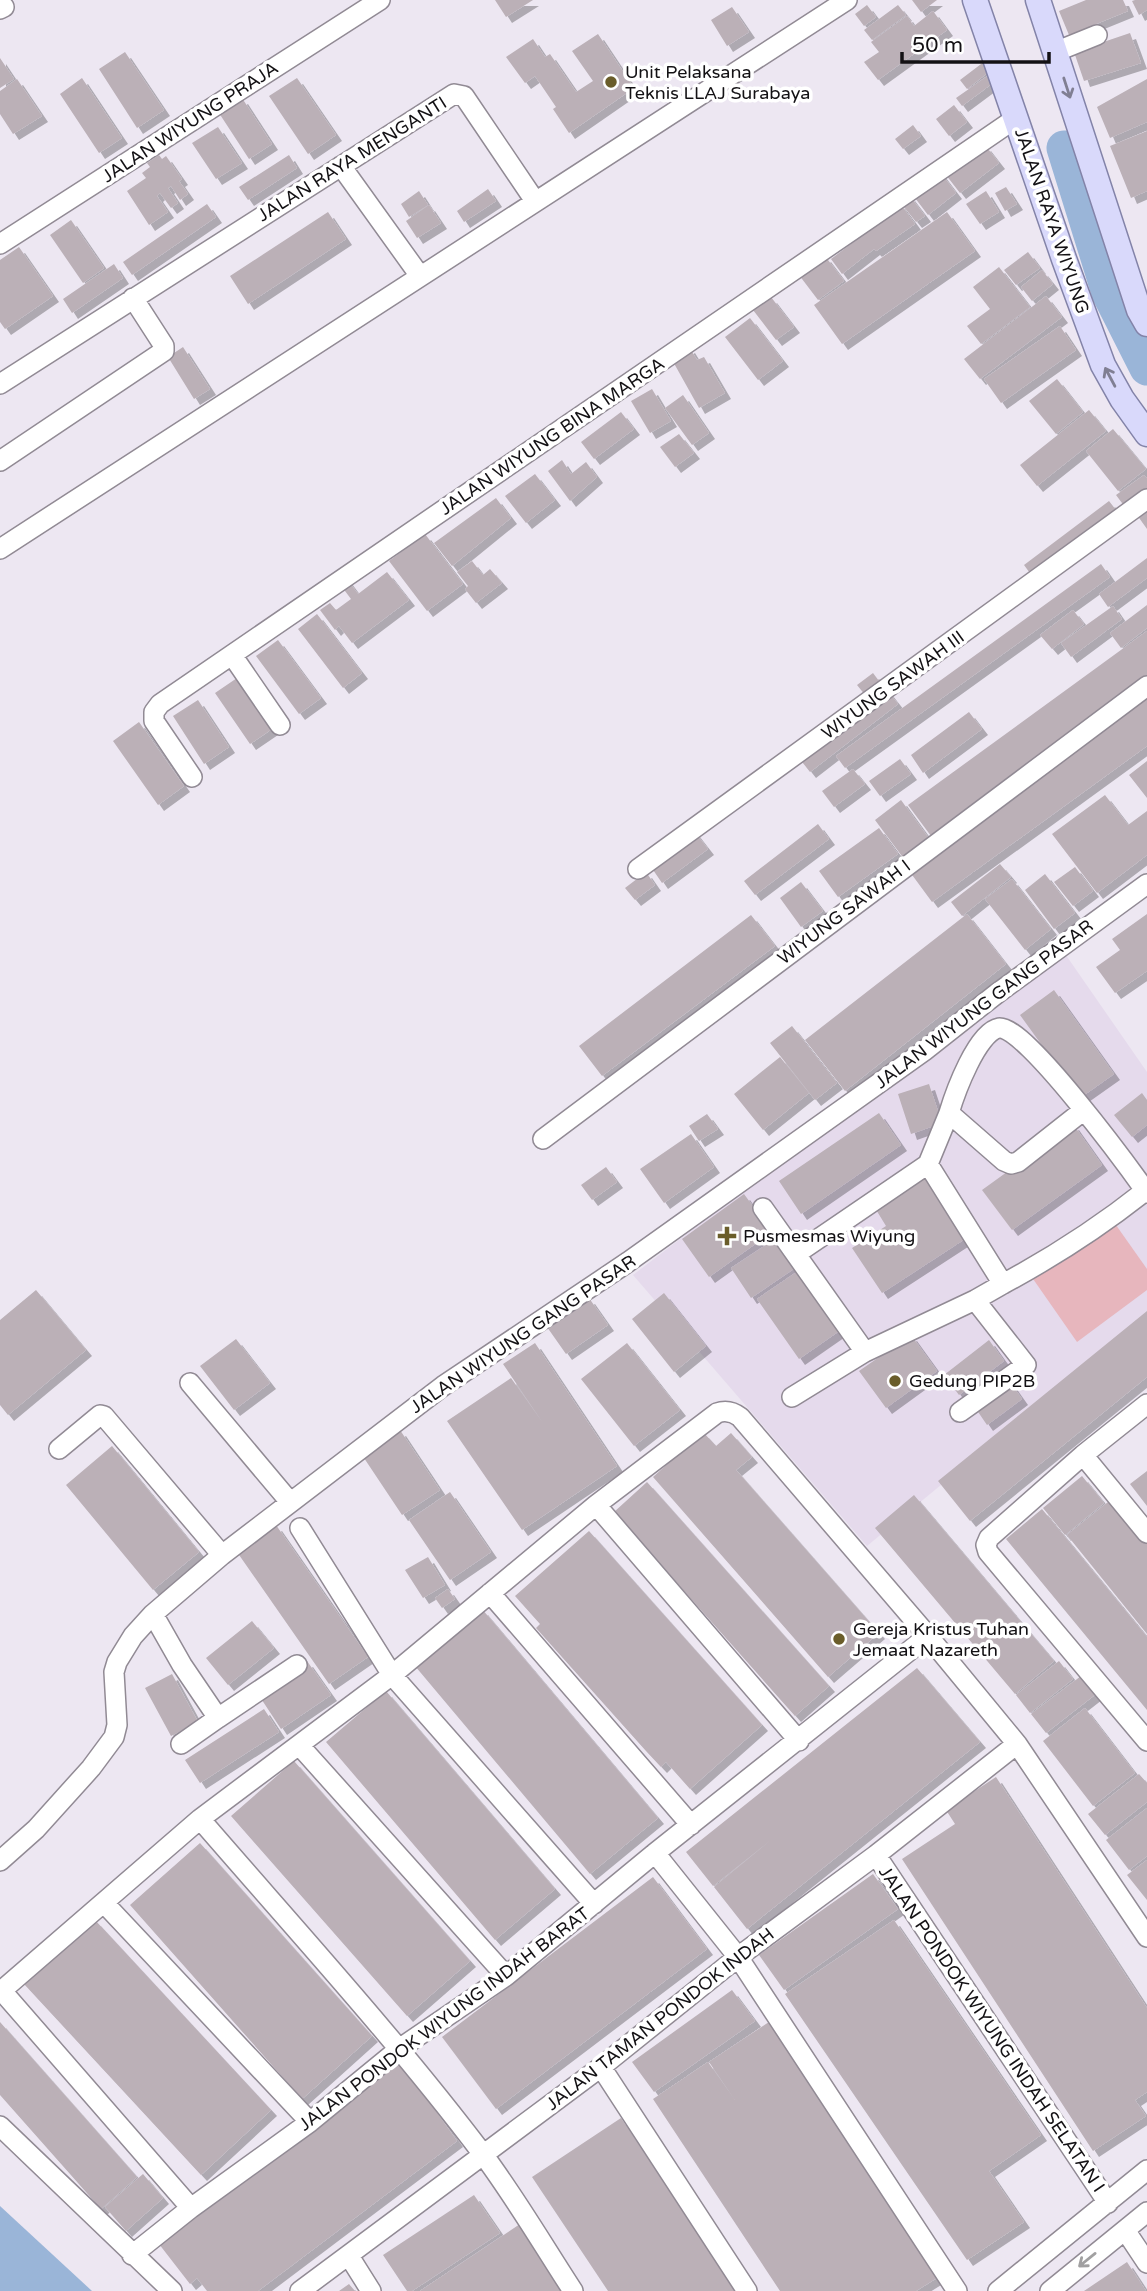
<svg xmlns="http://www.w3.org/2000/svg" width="1147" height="2291" font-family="'Varela Round',sans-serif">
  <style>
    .built { fill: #e5daec }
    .green { fill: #e7b6bd }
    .water { fill: #9ab5d8 }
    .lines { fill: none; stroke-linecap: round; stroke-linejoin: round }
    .river { stroke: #9ab5d8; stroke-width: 35 }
    .building { fill: #bbb0b7; filter: url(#shadow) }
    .minor-casing { stroke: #918a94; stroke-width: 22 }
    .major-casing { stroke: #8383a8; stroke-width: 27 }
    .minor { stroke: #fff; stroke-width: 19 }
    .major { stroke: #d9d9fb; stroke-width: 24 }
    .oneway { stroke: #807f93 }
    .oneway2 { stroke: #a1a0a1 }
    .poi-dot { fill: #6a5d2a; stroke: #fff; stroke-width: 2.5 }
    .labels { text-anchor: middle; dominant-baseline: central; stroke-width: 7; stroke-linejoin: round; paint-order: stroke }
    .poi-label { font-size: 18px; fill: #131114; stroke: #fff; text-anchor: start }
    .street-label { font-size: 18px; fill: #131114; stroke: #fff }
  </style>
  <defs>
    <filter id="shadow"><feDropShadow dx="6" dy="6" stdDeviation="0" flood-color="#0004"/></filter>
  </defs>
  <rect width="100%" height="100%" fill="#ede7f2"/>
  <!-- built -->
  <path class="built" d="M 1061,948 L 1147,1072 L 1147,1315 L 867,1546 L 633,1275 Z"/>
  <!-- green -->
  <path class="green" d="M 1111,1218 L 1147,1269 L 1147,1290 L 1077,1342 L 1031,1276 Z"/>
  <!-- water -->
  <path class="water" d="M 0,2206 L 92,2291 L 0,2291 Z"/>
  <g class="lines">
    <!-- river -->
    <path class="river" d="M 1064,148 L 1109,293 L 1147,368"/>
  </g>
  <!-- building -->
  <path class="building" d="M 495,0 L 533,0 L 506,17 Z
    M 912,0 L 937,0 L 921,12 Z
    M 1086,0 L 1123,0 L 1128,11 L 1069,35 L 1059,11 Z
    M 1135,0 L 1147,0 L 1147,10 L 1139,15 L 1132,1 Z
    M 867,5 L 876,17 L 864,26 L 855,14 Z
    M 898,5 L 906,15 L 872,40 L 864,30 Z
    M 732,7 L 749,32 L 727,46 L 711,20 Z
    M 933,11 L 947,30 L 878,80 L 864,62 L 879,52 L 871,42 L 907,16 L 914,26 Z
    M 1130,33 L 1141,63 L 1084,81 L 1074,52 Z
    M 598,34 L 634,88 L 569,133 L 553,109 L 556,107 L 535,76 L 525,83 L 506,57 L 533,39 L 545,57 L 550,54 L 576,92 L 593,81 L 572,51 Z
    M 125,52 L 164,110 L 137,128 L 99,69 Z
    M 0,58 L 14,79 L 0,88 Z
    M 989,58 L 995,67 L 967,89 L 960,80 Z
    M 996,70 L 1001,77 L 962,106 L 956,98 Z
    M 82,78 L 122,138 L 99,153 L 60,94 Z
    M 297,78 L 336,135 L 308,154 L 269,96 Z
    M 17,79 L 42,116 L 13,134 L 0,114 L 0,91 Z
    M 1147,79 L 1147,122 L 1110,138 L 1097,107 Z
    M 242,98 L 272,144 L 249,159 L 219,113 Z
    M 954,105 L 967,122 L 949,136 L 936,119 Z
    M 913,125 L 921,136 L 903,149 L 895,139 Z
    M 218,127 L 242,163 L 216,179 L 192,143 Z
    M 1147,131 L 1147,191 L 1131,198 L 1110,146 Z
    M 985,145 L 999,163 L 960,193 L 946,175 Z
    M 159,155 L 162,159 L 166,156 L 182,179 L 179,181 L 188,194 L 180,200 L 171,186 L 168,188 L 178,203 L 171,208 L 160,193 L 157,196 L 168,212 L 149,225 L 127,191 L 146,178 L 142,173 L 150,167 L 147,163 Z
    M 289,155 L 297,168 L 248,200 L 239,187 Z
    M 940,172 L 956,193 L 928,215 L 912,194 Z
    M 1006,187 L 1017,204 L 1005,211 L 995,193 Z
    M 488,189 L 496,201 L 464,222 L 457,211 Z
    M 419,191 L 428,205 L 409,217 L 401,204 Z
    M 986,191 L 999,212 L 980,224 L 966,204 Z
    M 909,195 L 925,216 L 916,222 L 900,202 Z
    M 899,202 L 915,224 L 876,251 L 874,249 L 842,274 L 831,259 L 892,213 Z
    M 207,204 L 216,217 L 132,275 L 123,262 Z
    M 429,205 L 441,223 L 417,238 L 406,221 Z
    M 328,212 L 346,239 L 248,304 L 230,276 Z
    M 947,212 L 975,251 L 842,344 L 814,305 Z
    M 71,220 L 104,268 L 83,283 L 50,235 Z
    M 19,247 L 53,296 L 5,329 L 0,322 L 0,260 Z
    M 1028,252 L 1040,268 L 1016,285 L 1004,270 Z
    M 825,256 L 844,281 L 818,300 L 799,275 Z
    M 114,264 L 123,278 L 72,313 L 63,299 Z
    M 999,267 L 1030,307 L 981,344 L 967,326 L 990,309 L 973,287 Z
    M 1042,270 L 1053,284 L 1032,301 L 1021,287 Z
    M 1046,296 L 1062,317 L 980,379 L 964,359 Z
    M 771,297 L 794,327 L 776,340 L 753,310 Z
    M 750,318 L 783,361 L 758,380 L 725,337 Z
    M 1060,326 L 1076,350 L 1001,403 L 984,379 Z
    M 183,347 L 210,389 L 194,399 L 168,357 Z
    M 689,347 L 697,360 L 704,357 L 725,393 L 699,408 L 671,358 Z
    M 1057,379 L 1083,412 L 1056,434 L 1029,401 Z
    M 652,389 L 671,421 L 650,433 L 631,401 Z
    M 683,395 L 709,433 L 692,445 L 665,408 Z
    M 1089,410 L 1106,431 L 1037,486 L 1020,465 Z
    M 621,412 L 634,429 L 594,459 L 581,442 Z
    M 1113,429 L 1146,469 L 1118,491 L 1086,451 Z
    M 679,434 L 694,453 L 675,467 L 660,447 Z
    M 562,460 L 571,474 L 586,462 L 597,477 L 570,501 L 548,471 Z
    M 535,474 L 555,500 L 526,523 L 505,496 Z
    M 1144,475 L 1147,478 L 1147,497 L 1128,511 L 1116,495 Z
    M 496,498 L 511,518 L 452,566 L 434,543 Z
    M 1109,501 L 1120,515 L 1035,580 L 1024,565 Z
    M 1147,508 L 1147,529 L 1137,515 Z
    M 425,534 L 463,584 L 427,611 L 389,561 Z
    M 1147,558 L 1147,578 L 1108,607 L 1099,594 Z
    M 472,561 L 483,575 L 490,569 L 502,583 L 476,603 L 465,589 L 468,586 L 457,572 Z
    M 1101,564 L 1110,577 L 845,768 L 836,756 Z
    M 387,572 L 409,600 L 352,643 L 339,626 L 335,630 L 320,610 L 330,603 L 336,610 L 351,599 L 339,583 L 346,578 L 358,594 Z
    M 1147,605 L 1147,628 L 1121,648 L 1110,633 Z
    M 1113,606 L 1122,619 L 1071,657 L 1061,643 Z
    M 1073,610 L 1084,624 L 1052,649 L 1040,635 Z
    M 317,614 L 362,673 L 343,688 L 298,629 Z
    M 1147,631 L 1147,678 L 931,836 L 908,805 Z
    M 278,640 L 321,698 L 299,714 L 256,656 Z
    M 873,673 L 885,689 L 870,701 L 857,685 Z
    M 237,678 L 272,729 L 250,744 L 215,693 Z
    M 887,690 L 898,704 L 810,772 L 799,758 Z
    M 1147,694 L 1147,746 L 932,902 L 907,868 Z
    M 198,700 L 229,747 L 204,764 L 173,716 Z
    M 969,712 L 982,729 L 923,773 L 911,755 Z
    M 139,722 L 184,786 L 158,805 L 113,741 Z
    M 900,759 L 911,774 L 880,796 L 869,781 Z
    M 1147,761 L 1147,798 L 1129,775 Z
    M 853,769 L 865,784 L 834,807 L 822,791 Z
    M 1105,795 L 1128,825 L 1147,811 L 1147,855 L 1097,893 L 1052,834 Z
    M 901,800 L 930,840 L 904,859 L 875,820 Z
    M 818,824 L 829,839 L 755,895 L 744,881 Z
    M 879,828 L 898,854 L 838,897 L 819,871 Z
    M 694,831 L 708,849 L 662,883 L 649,864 Z
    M 1000,864 L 1011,877 L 962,916 L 951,902 Z
    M 1075,867 L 1093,891 L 1073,906 L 1054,882 Z
    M 646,872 L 655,885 L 635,900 L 625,888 Z
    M 1045,874 L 1075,913 L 1054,929 L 1025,890 Z
    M 1012,879 L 1051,929 L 1025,950 L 985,899 Z
    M 801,882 L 823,911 L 801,927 L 780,898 Z
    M 967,914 L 1006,964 L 845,1091 L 805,1040 Z
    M 1147,914 L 1147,971 L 1115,993 L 1096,967 L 1120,950 L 1112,939 Z
    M 751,915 L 775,946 L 602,1076 L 579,1046 Z
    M 1054,990 L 1114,1074 L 1080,1098 L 1020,1015 Z
    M 792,1026 L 837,1083 L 815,1100 L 770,1043 Z
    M 780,1057 L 809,1093 L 763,1130 L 734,1094 Z
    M 929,1084 L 942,1123 L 911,1134 L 898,1094 Z
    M 1142,1093 L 1147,1100 L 1147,1125 L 1132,1137 L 1114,1115 Z
    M 879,1113 L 901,1145 L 801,1214 L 779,1181 Z
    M 707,1114 L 718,1129 L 699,1141 L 689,1126 Z
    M 1073,1124 L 1102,1165 L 1012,1230 L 982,1190 Z
    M 691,1134 L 714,1167 L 664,1203 L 640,1169 Z
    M 606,1167 L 617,1182 L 592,1200 L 581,1185 Z
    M 925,1177 L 965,1239 L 882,1293 L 852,1248 L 886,1226 L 875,1208 Z
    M 744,1194 L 772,1232 L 709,1277 L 682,1239 Z
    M 778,1237 L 798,1266 L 751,1298 L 731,1268 Z
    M 804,1267 L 845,1327 L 799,1359 L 757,1299 Z
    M 36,1290 L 86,1350 L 8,1415 L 0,1405 L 0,1320 Z
    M 664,1293 L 706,1346 L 674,1372 L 632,1319 Z
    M 589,1298 L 608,1325 L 566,1354 L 547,1327 Z
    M 1147,1311 L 1147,1377 L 970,1521 L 938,1481 Z
    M 911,1335 L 937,1371 L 886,1408 L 859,1371 Z
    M 236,1339 L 270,1383 L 234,1410 L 200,1366 Z
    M 989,1340 L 1004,1361 L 959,1395 L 944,1375 Z
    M 535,1343 L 617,1466 L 522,1530 L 447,1421 L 511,1378 L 543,1423 L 503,1364 Z
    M 627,1343 L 680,1410 L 634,1446 L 581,1379 Z
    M 1010,1382 L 1022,1399 L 987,1425 L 974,1406 Z
    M 400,1430 L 440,1490 L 402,1515 L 362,1455 Z
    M 703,1432 L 716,1446 L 731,1433 L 752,1457 L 736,1470 L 879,1633 L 828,1677 L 653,1477 Z
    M 112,1446 L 199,1552 L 153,1590 L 66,1485 Z
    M 1147,1471 L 1147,1506 L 1130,1484 Z
    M 1082,1476 L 1104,1503 L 1065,1535 L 1043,1508 Z
    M 647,1482 L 829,1686 L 795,1716 L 614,1512 Z
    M 450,1492 L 491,1552 L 450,1580 L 409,1520 Z
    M 914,1495 L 1054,1661 L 1015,1694 L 875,1528 Z
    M 1113,1498 L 1147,1540 L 1147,1634 L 1067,1535 Z
    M 1042,1509 L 1147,1637 L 1147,1710 L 1006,1539 Z
    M 276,1525 L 368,1657 L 329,1684 L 237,1552 Z
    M 589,1531 L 762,1725 L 690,1789 L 666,1762 L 661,1767 L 646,1751 L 536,1628 L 540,1624 L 515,1596 Z
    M 428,1557 L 445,1585 L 423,1598 L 405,1570 Z
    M 448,1589 L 455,1599 L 442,1608 L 435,1598 Z
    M 482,1609 L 658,1818 L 590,1874 L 415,1666 Z
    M 252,1621 L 274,1648 L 228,1685 L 206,1658 Z
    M 307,1661 L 331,1695 L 281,1729 L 258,1694 Z
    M 1059,1661 L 1073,1679 L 1030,1713 L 1016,1695 Z
    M 917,1668 L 980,1742 L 747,1929 L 714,1887 L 771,1840 L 713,1886 L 686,1852 Z
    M 172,1674 L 198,1722 L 171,1736 L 145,1688 Z
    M 1081,1676 L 1096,1694 L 1046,1733 L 1031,1714 Z
    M 386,1691 L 555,1889 L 495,1940 L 326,1742 Z
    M 1085,1708 L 1135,1773 L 1093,1806 L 1043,1741 Z
    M 264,1709 L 279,1732 L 200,1783 L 185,1760 Z
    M 294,1761 L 470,1961 L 407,2016 L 231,1816 Z
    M 1139,1774 L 1147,1783 L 1147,1802 L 1105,1835 L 1088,1814 Z
    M 996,1777 L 1147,2008 L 1147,2092 L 1135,2100 L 1146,2116 L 1093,2151 L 902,1859 L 955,1824 L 946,1810 Z
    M 1147,1808 L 1147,1856 L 1129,1870 L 1106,1840 Z
    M 200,1843 L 372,2036 L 302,2099 L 130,1905 Z
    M 1147,1860 L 1147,1900 L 1127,1875 Z
    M 873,1874 L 898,1909 L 784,1990 L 759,1955 Z
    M 653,1877 L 707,1949 L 496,2109 L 442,2037 Z
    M 95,1920 L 271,2110 L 201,2175 L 24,1984 Z
    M 894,1920 L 1041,2135 L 989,2171 L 1024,2222 L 967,2260 L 785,1994 Z
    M 732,1990 L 755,2021 L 654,2092 L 632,2062 Z
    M 772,2020 L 940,2276 L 916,2291 L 780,2291 L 653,2099 L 708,2062 L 735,2100 L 709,2062 Z
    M 0,2022 L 137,2177 L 101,2209 L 0,2095 Z
    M 400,2061 L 457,2141 L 258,2291 L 207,2291 L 197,2278 L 190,2284 L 159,2244 Z
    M 621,2118 L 737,2291 L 608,2291 L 532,2177 Z
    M 143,2174 L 163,2198 L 126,2231 L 105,2207 Z
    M 474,2195 L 500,2233 L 412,2291 L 407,2291 L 383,2255 Z
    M 520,2224 L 564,2291 L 420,2291 Z
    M 1127,2262 L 1146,2291 L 1084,2291 Z
    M 349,2284 L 355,2291 L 339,2291 Z"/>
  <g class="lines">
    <!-- minor casing -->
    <g class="minor-casing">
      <path id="minor" d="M 0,9 L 4,7
        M 1055,52 L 1097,35
        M 341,166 L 420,276
        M 0,244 L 380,0
        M 0,384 L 454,94 L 464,96 L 535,201
        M 0,461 L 164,351 L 164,346 L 133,298
        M 0,549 L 847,0
        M 232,655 L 280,725
        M 192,777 L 154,721 L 154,712 L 160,704 L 1016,118
        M 638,869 L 1147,499
        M 1084,1110 L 1018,1162 L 1011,1164 L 1004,1161 L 949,1113 C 955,1093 977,1032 999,1028 C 1024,1024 1130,1169 1147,1193
        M 543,1139 L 1147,686
        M 928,1164 L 1003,1284 C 1053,1257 1101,1226 1145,1191
        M 763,1208 L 865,1352
        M 796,1254 L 928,1164 L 949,1113
        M 190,1383 L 290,1502
        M 792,1397 L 865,1352 L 975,1300 L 1003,1284
        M 1147,1404 L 1083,1455 L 989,1538 L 986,1545 L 988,1552 L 1147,1741
        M 960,1412 L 1026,1365 L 975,1300
        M 59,1449 L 100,1415 L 104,1416 L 222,1555
        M 1083,1455 L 1147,1533
        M 596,1505 L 799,1741
        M 300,1528 L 392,1675 L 594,1904
        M 490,1593 L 691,1825
        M 153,1614 L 182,1665 L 218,1718 L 297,1665
        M 181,1744 L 218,1718
        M 299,1745 L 506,1976
        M 200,1819 C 295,1929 394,2037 482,2153 C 515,2197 543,2245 573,2291
        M 655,1853 L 738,1957 L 957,2291
        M 876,1855 L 1108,2203
        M 0,1861 L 36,1829 L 91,1768 L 114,1737 L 117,1725 L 114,1672 L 117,1662 L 133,1636 L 153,1614 L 222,1555 L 443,1386 L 628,1262 L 924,1051 L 995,995 L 1147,884
        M 104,1903 L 310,2122
        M 2,1991 L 191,2208
        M 0,1992 L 200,1819 L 392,1675 L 596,1505 L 717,1413 C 725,1410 732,1411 740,1417 L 928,1636 L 1017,1744 L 1147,1937
        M 601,2067 L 747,2291
        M 0,2126 L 172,2291
        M 1125,2230 L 1147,2263
        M 132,2255 L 191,2208 L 310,2122 L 399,2049 L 506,1976 L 655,1853 L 928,1636
        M 349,2256 L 371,2291
        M 300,2291 L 601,2067 L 738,1957 L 876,1855 L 1017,1744
        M 998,2291 L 1147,2170
        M 1050,2291 L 1147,2212"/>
    </g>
    <!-- major casing -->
    <g class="major-casing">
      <path id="major" d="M 975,0 L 1064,259 L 1103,365 L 1122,399 L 1147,434
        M 1038,0 L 1139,310 L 1147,324"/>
    </g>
    <!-- minor -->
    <use href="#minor" class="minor"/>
    <!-- major -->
    <use href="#major" class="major"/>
  </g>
  <!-- one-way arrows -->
  <defs><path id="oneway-shaft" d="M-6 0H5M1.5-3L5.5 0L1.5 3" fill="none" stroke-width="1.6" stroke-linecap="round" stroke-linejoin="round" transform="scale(1.75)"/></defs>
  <g class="oneway">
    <use href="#oneway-shaft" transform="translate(1067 88) rotate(72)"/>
    <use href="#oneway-shaft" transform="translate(1110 377) rotate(-118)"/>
  </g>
  <use class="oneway2" href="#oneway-shaft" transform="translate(1087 2260) rotate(141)"/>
  <!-- markers -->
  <g class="poi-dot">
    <circle cx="611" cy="82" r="7"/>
    <path d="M723.5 1225.5h7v7h7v7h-7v7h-7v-7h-7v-7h7z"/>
    <circle cx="895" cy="1381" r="7"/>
    <circle cx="839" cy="1639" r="7"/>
  </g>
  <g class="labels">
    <!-- poi labels -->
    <g class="poi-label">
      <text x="625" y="72">Unit Pelaksana<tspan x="625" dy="21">Teknis LLAJ Surabaya</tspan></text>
      <text x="743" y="1236">Pusmesmas Wiyung</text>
      <text x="909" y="1381">Gedung PIP2B</text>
      <text x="853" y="1629">Gereja Kristus Tuhan<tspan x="853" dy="21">Jemaat Nazareth</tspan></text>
    </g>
    <!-- street labels -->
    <g class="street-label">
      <text transform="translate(190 122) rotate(-33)">JALAN WIYUNG PRAJA</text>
      <text transform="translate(352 159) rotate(-32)">JALAN RAYA MENGANTI</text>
      <text transform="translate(1052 221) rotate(71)">JALAN RAYA WIYUNG</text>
      <text transform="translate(552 436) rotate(-34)">JALAN WIYUNG BINA MARGA</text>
      <text transform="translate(893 685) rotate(-36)">WIYUNG SAWAH III</text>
      <text transform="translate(844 912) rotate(-37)">WIYUNG SAWAH I</text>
      <text transform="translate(984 1004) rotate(-37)">JALAN WIYUNG GANG PASAR</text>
      <text transform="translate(523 1334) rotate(-34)">JALAN WIYUNG GANG PASAR</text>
      <text transform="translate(444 2019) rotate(-37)">JALAN PONDOK WIYUNG INDAH BARAT</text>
      <text transform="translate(660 2019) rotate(-38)">JALAN TAMAN PONDOK INDAH</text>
      <text transform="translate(992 2029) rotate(56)">JALAN PONDOK WIYUNG INDAH SELATAN I</text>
    </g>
  </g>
  <!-- scale -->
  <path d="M902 52v10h147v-10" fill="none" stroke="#131114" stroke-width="3.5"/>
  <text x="912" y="52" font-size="21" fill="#131114" stroke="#ffffff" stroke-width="5" paint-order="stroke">50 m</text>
</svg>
